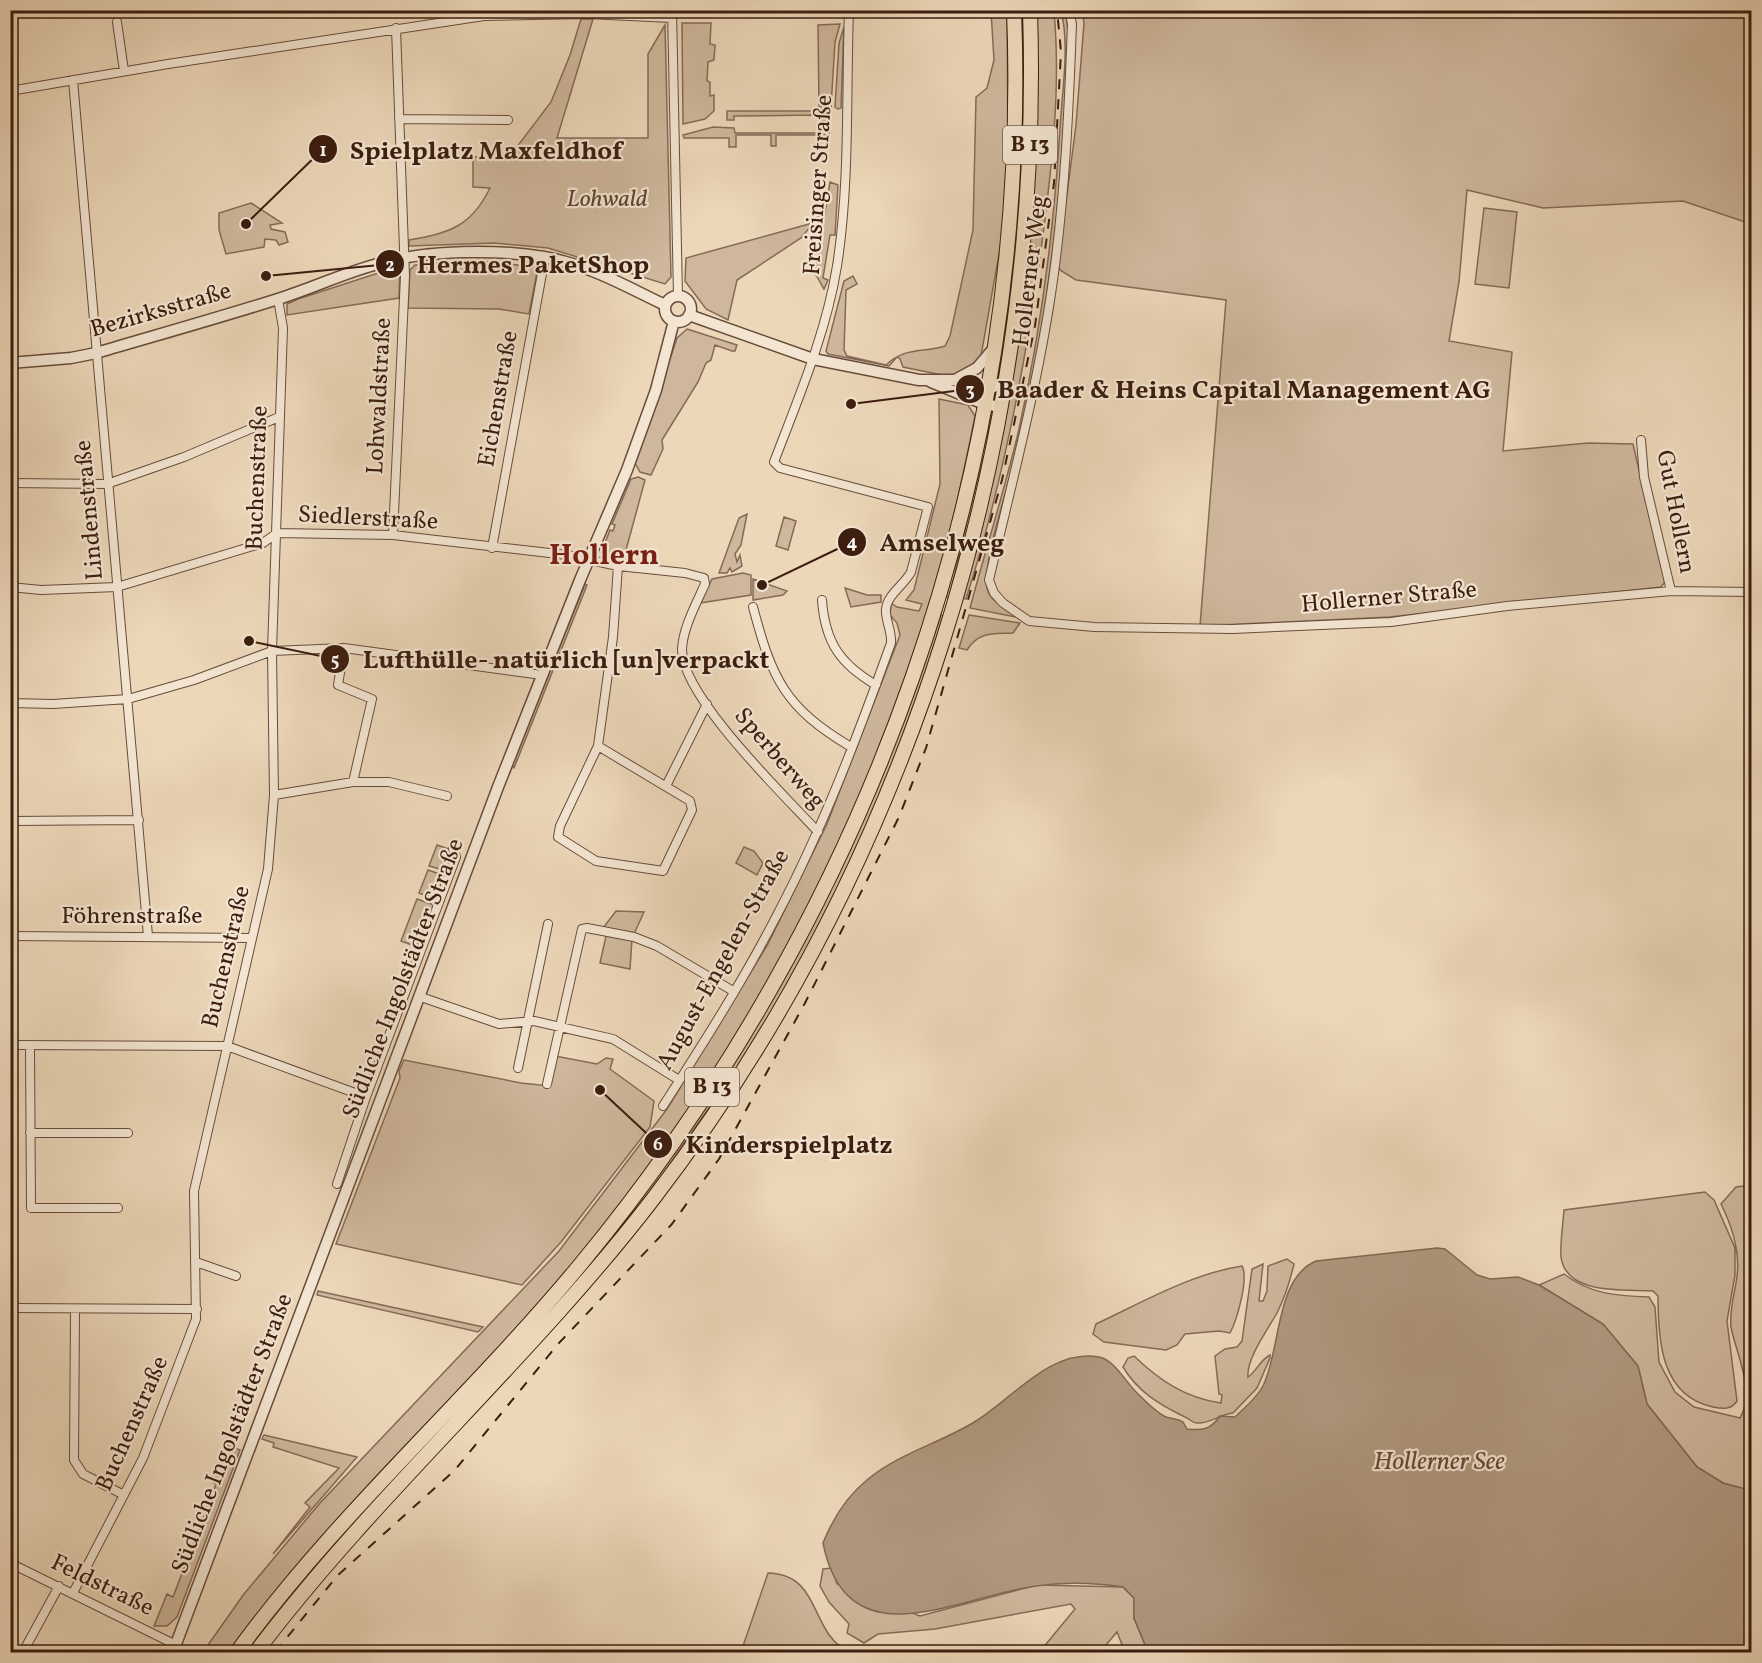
<svg xmlns="http://www.w3.org/2000/svg" width="1762" height="1663" font-family="Vollkorn,serif">
  <style>
    .green { fill: #ceb79c; stroke: #856a56; stroke-width: 1.5 }
    .water { fill: #b0987f; stroke: #826752; stroke-width: 1.5 }
    .lines { fill: none; stroke-linecap: round; stroke-linejoin: round }
    .minor-casing { stroke: #684c3a; stroke-width: 10 }
    .tertiary-casing { stroke: #684c3a; stroke-width: 13 }
    .primary-casing { stroke: #3c1d0f; stroke-width: 16 }
    .minor { stroke: #f3e5d2; stroke-width: 8 }
    .tertiary { stroke: #f3e5d2; stroke-width: 10 }
    .primary { stroke: #ecd7b9; stroke-width: 14 }
    .rail { stroke: #3c1d0f; stroke-width: 2; stroke-dasharray: 10 10; stroke-linecap: butt }
    .labels { text-anchor: middle; dominant-baseline: central; stroke-width: 4.5; stroke-linejoin: round; paint-order: stroke }
    .shield { fill: #f3e5d2; stroke: #73594a; stroke-width: 1.5 }
    .shield-label { font-size: 22px; font-weight: bold; fill: #3c1d0f }
    .street-label { font-size: 24px; fill: #3c1d0f; stroke: #f3e5d2 }
    .park-label { font-size: 24px; font-style: italic; fill: #604432; stroke: #f3e5d2 }
    .water-label { font-size: 26px; font-style: italic; fill: #654836; stroke: #f3e5d2 }
    .district-label { font-size: 30px; font-weight: bold; fill: #7a1f14; stroke: #f3e5d2 }
    .leader { fill: none; stroke: #3c1d0f; stroke-width: 2 }
    .callout-dot { fill: #3c1d0f; stroke: #f3e5d2; stroke-width: 2 }
    .mark-label { font-size: 18px; text-anchor: middle; font-weight: bold; fill: #fff }
    .callout-label { font-size: 26px; text-anchor: middle; font-weight: bold; fill: #3c1d0f; stroke: #f3e5d2; stroke-width: 4.5; stroke-linejoin: round; paint-order: stroke }
  </style>
  <rect width="100%" height="100%" fill="#ecd7b9"/>
  <filter id="stains"><feTurbulence type="fractalNoise" baseFrequency=".00333" numOctaves="4"/><feColorMatrix values="0 0 0 0 .2 0 0 0 0 .09 0 0 0 0 .02 0 0 0 .5 -.17"/></filter>
  <radialGradient id="worn" r=".72"><stop offset=".6" stop-color="#630" stop-opacity="0"/><stop offset="1" stop-color="#630" stop-opacity=".3"/></radialGradient>
  <!-- green -->
  <path class="green" d="M 991,11 L 1007,11 L 1008,152 L 1002,237 L 981,356 C 974,366 960,375 947,376 L 903,367 L 900,359 L 897,357 L 889,366 L 828,354 L 826,351 L 844,281 L 853,276 L 857,284 L 846,290 L 844,350 L 847,356 L 886,365 C 905,347 921,353 945,346 L 950,336 L 973,230 L 976,97 L 987,88 L 994,60 Z
    M 1036,11 L 1054,11 C 1061,87 1052,166 1042,242 C 1026,363 1003,483 966,599 L 963,598 C 978,539 994,481 1005,421 C 1029,286 1041,148 1036,11 Z
    M 1061,11 L 1065,11 C 1072,42 1067,78 1065,110 C 1059,225 1043,339 1017,451 C 1010,480 982,564 987,588 C 990,602 1009,611 1020,618 L 970,608 C 986,548 1005,489 1019,429 C 1041,330 1054,229 1060,128 C 1062,93 1070,44 1061,11 Z
    M 1082,11 L 1751,11 L 1751,224 L 1683,201 L 1543,208 L 1467,190 L 1459,282 L 1449,341 L 1512,352 L 1503,451 L 1588,443 L 1633,444 L 1665,582 L 1661,587 L 1390,617 L 1200,626 L 1226,300 L 1076,280 L 1060,270 L 1058,264 L 1076,125 L 1084,23 Z
    M 581,19 L 593,19 L 557,138 L 648,138 L 648,54 L 665,25 L 671,277 L 665,284 L 548,248 L 494,243 L 409,246 L 409,240 C 449,233 471,227 490,188 L 473,187 L 473,157 L 510,156 L 551,102 L 570,55 Z
    M 682,23 L 711,23 L 710,44 L 715,45 L 714,60 L 708,62 L 707,81 L 710,82 L 710,96 L 714,95 L 714,111 L 705,119 L 683,124 Z
    M 840,24 L 835,42 L 831,107 L 819,107 L 818,25 Z
    M 844,27 L 841,108 L 838,109 L 835,107 L 839,43 Z
    M 727,111 L 831,111 L 830,120 L 820,120 L 819,115 L 734,116 L 734,120 L 727,120 Z
    M 713,127 L 734,128 L 735,133 L 819,133 L 820,127 L 830,127 L 829,135 L 776,135 L 776,146 L 771,146 L 771,135 L 736,135 L 736,147 L 729,147 L 729,138 L 684,138 L 683,135 Z
    M 830,182 L 838,185 L 835,235 L 830,235 L 823,278 L 828,280 L 824,289 L 815,273 Z
    M 251,203 L 282,223 L 270,225 L 271,229 L 285,232 L 288,242 L 279,245 L 276,240 L 265,239 L 264,247 L 226,254 L 219,230 L 219,213 Z
    M 1484,208 L 1517,212 L 1509,288 L 1475,284 Z
    M 1015,209 L 1021,210 L 1013,295 L 999,380 L 996,383 Z
    M 822,213 L 801,238 L 737,280 L 728,320 L 706,309 L 685,281 L 686,258 L 809,224 Z
    M 447,262 L 489,262 L 538,267 L 529,314 L 499,309 L 408,308 L 410,270 L 415,265 Z
    M 400,266 L 399,298 L 287,315 L 287,304 L 298,299 Z
    M 687,329 L 737,345 L 735,351 L 732,351 L 715,345 L 711,360 L 706,363 L 698,382 L 662,440 L 663,449 L 651,475 L 640,472 L 635,463 L 677,338 Z
    M 939,399 L 968,405 L 975,416 C 957,507 936,599 904,687 C 825,906 701,1118 548,1294 C 492,1359 430,1419 371,1482 C 321,1537 275,1594 230,1652 L 203,1652 L 244,1594 L 320,1503 L 559,1251 L 667,1109 L 768,944 L 827,824 L 900,635 L 897,623 L 890,615 L 891,603 L 897,607 L 919,611 L 922,604 L 906,600 L 914,590 L 940,484 Z
    M 990,412 L 978,476 L 949,598 L 946,597 Z
    M 638,477 L 645,480 L 623,561 L 607,555 L 605,558 L 601,553 L 610,530 L 613,531 L 615,525 L 612,524 L 631,479 Z
    M 747,514 L 741,545 L 735,554 L 737,562 L 740,555 L 742,566 L 732,572 L 730,568 L 727,573 L 719,573 L 739,518 Z
    M 784,517 L 796,521 L 788,550 L 776,546 Z
    M 743,573 L 751,575 L 751,595 L 700,603 L 712,579 Z
    M 753,579 L 787,591 L 783,595 L 753,600 Z
    M 585,584 L 587,585 L 514,768 L 512,765 Z
    M 845,588 L 867,595 L 881,595 L 881,602 L 851,607 Z
    M 941,615 L 944,616 C 898,768 832,912 750,1049 C 732,1077 711,1104 692,1132 C 670,1163 650,1196 626,1225 C 505,1372 359,1498 248,1652 L 243,1652 C 269,1619 294,1584 322,1553 C 422,1441 531,1337 624,1219 C 768,1036 866,834 941,615 Z
    M 969,615 L 1020,623 L 1013,633 C 993,634 979,631 967,650 L 959,648 Z
    M 437,845 L 449,849 L 451,861 L 447,871 L 429,866 Z
    M 744,847 L 754,851 L 763,863 L 757,875 L 736,863 Z
    M 428,870 L 445,876 L 436,899 L 419,893 Z
    M 417,899 L 434,905 L 419,944 L 412,945 L 401,941 Z
    M 616,911 L 644,912 L 634,934 L 603,928 Z
    M 606,936 L 632,939 L 630,969 L 600,963 Z
    M 555,1056 L 597,1064 L 606,1058 L 613,1059 L 610,1069 L 654,1101 L 650,1127 L 561,1242 L 522,1285 L 336,1244 L 400,1078 L 399,1071 L 404,1060 L 521,1083 L 549,1086 Z
    M 1751,1185 L 1752,1488 L 1750,1491 L 1723,1483 L 1697,1467 L 1647,1404 L 1638,1366 L 1603,1324 L 1539,1285 L 1564,1274 C 1590,1294 1616,1296 1649,1297 L 1655,1307 L 1659,1362 L 1675,1392 L 1694,1407 L 1740,1418 C 1756,1391 1736,1354 1731,1327 C 1729,1311 1735,1293 1737,1276 C 1740,1251 1732,1226 1721,1204 L 1736,1187 Z
    M 1705,1192 L 1714,1200 L 1735,1248 L 1735,1275 L 1727,1321 L 1737,1401 C 1731,1410 1723,1409 1713,1407 C 1661,1396 1658,1341 1658,1296 L 1653,1291 C 1626,1289 1566,1296 1561,1257 C 1560,1242 1563,1225 1564,1210 Z
    M 1287,1259 L 1294,1264 C 1290,1281 1285,1297 1277,1313 C 1268,1329 1246,1359 1248,1377 C 1257,1371 1260,1360 1270,1355 L 1270,1358 L 1257,1388 L 1233,1413 C 1220,1414 1210,1424 1197,1423 C 1192,1423 1190,1419 1185,1417 C 1160,1405 1138,1392 1123,1367 L 1128,1358 L 1134,1356 C 1159,1380 1185,1398 1221,1403 L 1222,1395 L 1219,1394 L 1215,1356 L 1225,1349 L 1237,1347 L 1242,1341 L 1252,1269 L 1263,1264 L 1259,1301 L 1263,1301 L 1267,1291 L 1268,1266 Z
    M 1242,1266 C 1249,1278 1237,1320 1230,1333 L 1219,1331 L 1185,1334 L 1177,1345 L 1166,1350 L 1104,1342 L 1093,1334 L 1096,1324 C 1143,1302 1191,1274 1242,1266 Z
    M 318,1291 L 483,1327 L 478,1332 L 317,1295 Z
    M 264,1435 L 357,1457 L 273,1554 L 310,1507 L 305,1503 L 339,1468 L 273,1447 L 274,1443 L 262,1439 Z
    M 226,1445 L 240,1450 L 177,1617 L 167,1626 L 154,1626 L 167,1594 L 173,1597 L 216,1484 L 212,1482 Z
    M 832,1568 L 837,1584 L 920,1616 L 1037,1585 L 1123,1587 L 1134,1598 L 1134,1618 L 1148,1652 L 1125,1652 L 1117,1632 L 1100,1652 L 1043,1652 L 1042,1649 L 1075,1609 L 1071,1604 L 935,1629 L 878,1634 L 864,1643 L 847,1633 L 849,1624 L 829,1602 L 820,1586 L 823,1569 Z
    M 768,1573 C 822,1574 809,1633 849,1652 L 741,1652 Z"/>
  <!-- water -->
  <path class="water" d="M 1437,1248 L 1445,1249 L 1477,1275 L 1490,1279 L 1518,1277 L 1539,1285 L 1603,1324 L 1638,1366 L 1647,1404 L 1697,1467 L 1723,1483 L 1749,1490 L 1751,1488 L 1751,1652 L 1148,1652 L 1134,1618 L 1134,1598 L 1123,1587 C 1096,1583 1063,1582 1036,1586 C 956,1597 847,1663 823,1543 C 833,1518 846,1497 867,1480 C 899,1453 941,1443 976,1421 C 1012,1399 1051,1348 1099,1357 C 1115,1360 1126,1383 1138,1394 C 1145,1401 1157,1413 1166,1417 C 1172,1419 1177,1418 1183,1422 L 1187,1429 C 1203,1431 1211,1429 1220,1416 L 1235,1417 C 1245,1407 1256,1399 1263,1386 C 1281,1350 1275,1278 1316,1261 Z"/>
  <g class="lines">
    <!-- minor casing -->
    <g class="minor-casing">
      <path id="minor" d="M 672,10 L 678,296
        M 1069,10 L 1072,24 C 1069,107 1065,191 1054,273 C 1040,377 1013,478 989,580 L 994,593 L 1003,603 L 1029,621 L 1094,627 L 1233,629 L 1391,622 L 1507,606 L 1671,591 L 1752,592
        M 117,22 L 124,71
        M 73,80 L 148,936
        M 10,91 L 168,64 L 484,16 L 587,14 L 672,18
        M 399,119 L 508,120
        M 1641,440 L 1644,477 L 1671,591
        M 10,483 L 107,484 L 184,457 L 279,417
        M 393,535 L 405,276 L 396,28
        M 492,548 L 545,257
        M 10,587 L 41,590 L 117,587 L 263,543 L 277,533 L 393,535 L 567,555 L 618,566 L 685,573 L 704,578 L 705,584 C 696,604 683,628 682,649 C 681,696 785,796 818,832
        M 822,600 C 825,642 840,664 876,685
        M 753,607 C 772,679 785,708 851,747
        M 344,648 L 338,685 L 372,699 L 353,782
        M 10,703 L 53,704 L 128,699 L 194,680 L 272,651 L 344,648 L 542,675
        M 598,746 L 690,801 L 692,810 L 663,871 L 596,861 L 558,837 L 560,826 L 598,746 L 613,637 L 618,566
        M 666,786 L 707,704
        M 274,795 L 353,782 L 389,782 L 447,796
        M 10,821 L 139,820
        M 10,936 L 252,938
        M 421,997 L 499,1024 L 534,1021 L 613,1039 L 679,1080
        M 10,1045 L 227,1046 L 366,1097
        M 30,1046 L 31,1208 L 118,1208
        M 518,1068 L 548,924
        M 547,1084 L 582,929 L 587,928 L 634,937 L 657,946 L 733,991
        M 663,1106 C 703,1044 743,981 777,915 C 823,828 858,735 891,643 C 892,630 885,621 886,609 C 887,595 905,584 911,572 L 928,507 L 780,468 L 774,462 C 798,399 826,334 837,266 C 850,183 846,95 849,10
        M 30,1133 L 128,1133
        M 337,1184 L 366,1097 L 456,857 L 453,849
        M 196,1262 L 236,1276
        M 10,1308 L 197,1309
        M 75,1309 L 74,1460 L 83,1474 L 124,1495
        M 10,1563 L 176,1645
        M 73,1593 L 143,1458 L 196,1319 L 194,1191 L 268,869 L 274,795 L 272,651 L 283,328 L 278,299
        M 23,1652 L 59,1586"/>
    </g>
    <!-- tertiary casing -->
    <g class="tertiary-casing">
      <path id="tertiary" d="M665 309a13 13 0 1 1 26 0a13 13 0 1 1-26 0Z
        M 689,315 L 813,359 L 919,380 L 954,380 L 994,387
        M 10,363 L 71,358 L 96,353 C 157,335 218,318 278,299 C 313,288 346,272 381,263 C 428,250 496,249 544,257 C 590,265 625,286 665,305
        M 955,380 L 977,368 L 994,348
        M 931,382 L 984,404 L 1001,407
        M 173,1652 L 498,787 L 580,580 L 627,470 L 656,390 L 674,321"/>
    </g>
    <!-- primary casing -->
    <g class="primary-casing">
      <path id="primary" d="M 237,1652 C 339,1512 470,1398 580,1265 C 870,915 1032,466 1014,10
        M 256,1652 C 377,1492 530,1359 653,1199 C 912,862 1044,435 1030,10"/>
    </g>
    <!-- minor -->
    <use href="#minor" class="minor"/>
    <!-- tertiary -->
    <use href="#tertiary" class="tertiary"/>
    <!-- primary -->
    <use href="#primary" class="primary"/>
    <!-- rail -->
    <path class="rail" d="M 275,1652 L 338,1575 L 455,1470 L 558,1344 L 672,1224 L 719,1159 L 805,1003 L 899,817 L 926,748 L 1002,480 L 1035,326 L 1054,183 L 1061,52 L 1057,10"/>
  </g>
  <g class="labels">
    <!-- shield labels -->
    <g class="shield">
      <rect x="1003" y="126" width="54" height="38" rx="4.5"/>
      <rect x="685" y="1068" width="54" height="38" rx="4.5"/>
    </g>
    <g class="shield-label">
      <text x="1030" y="145">B 13</text>
      <text x="712" y="1087">B 13</text>
    </g>
    <!-- street labels -->
    <g class="street-label">
      <text transform="translate(819 185) rotate(-86)">Freisinger Straße</text>
      <text transform="translate(1031 271) rotate(-83)">Hollerner Weg</text>
      <text transform="translate(161 311) rotate(-16)">Bezirksstraße</text>
      <text transform="translate(380 396) rotate(-87)">Lohwaldstraße</text>
      <text transform="translate(499 399) rotate(-80)">Eichenstraße</text>
      <text transform="translate(258 478) rotate(-88)">Buchenstraße</text>
      <text transform="translate(90 510) rotate(-95)">Lindenstraße</text>
      <text transform="translate(1675 512) rotate(79)">Gut Hollern</text>
      <text transform="translate(368 519) rotate(3)">Siedlerstraße</text>
      <text transform="translate(1389 598) rotate(-5)">Hollerner Straße</text>
      <text transform="translate(779 759) rotate(49)">Sperberweg</text>
      <text x="132" y="917">Föhrenstraße</text>
      <text transform="translate(227 957) rotate(-77)">Buchenstraße</text>
      <text transform="translate(724 960) rotate(-61)">August-Engelen-Straße</text>
      <text transform="translate(404 979) rotate(-69)">Südliche Ingolstädter Straße</text>
      <text transform="translate(133 1424) rotate(-66)">Buchenstraße</text>
      <text transform="translate(233 1434) rotate(-69)">Südliche Ingolstädter Straße</text>
      <text transform="translate(102 1586) rotate(26)">Feldstraße</text>
    </g>
    <!-- park labels -->
    <g class="park-label">
      <text x="607" y="200">Lohwald</text>
    </g>
    <!-- water labels -->
    <g class="water-label">
      <text x="1439" y="1462">Hollerner See</text>
    </g>
    <!-- district labels -->
    <g class="district-label">
      <text x="604" y="556">Hollern</text>
    </g>
  </g>
  <!-- callouts -->
  <path class="leader" d="M246 224L323 149M266 276L390 264M851 404L970 389M762 585L852 542M249 641L335 659M600 1090L658 1144"/>
  <g class="callout-dot">
    <circle cx="246" cy="224" r="6"/>
    <circle cx="266" cy="276" r="6"/>
    <circle cx="851" cy="404" r="6"/>
    <circle cx="762" cy="585" r="6"/>
    <circle cx="249" cy="641" r="6"/>
    <circle cx="600" cy="1090" r="6"/>
    <circle cx="323" cy="149" r="15"/>
    <circle cx="390" cy="264" r="15"/>
    <circle cx="970" cy="389" r="15"/>
    <circle cx="852" cy="542" r="15"/>
    <circle cx="335" cy="659" r="15"/>
    <circle cx="658" cy="1144" r="15"/>
  </g>
  <g class="mark-label">
    <text x="323" y="156">1</text>
    <text x="390" y="271">2</text>
    <text x="970" y="396">3</text>
    <text x="852" y="548">4</text>
    <text x="335" y="666">5</text>
    <text x="658" y="1150">6</text>
  </g>
  <g class="callout-label">
    <text x="486" y="159">Spielplatz Maxfeldhof</text>
    <text x="533" y="273">Hermes PaketShop</text>
    <text x="1244" y="398">Baader &amp; Heins Capital Management AG</text>
    <text x="942" y="551">Amselweg</text>
    <text x="566" y="668">Lufthülle- natürlich [un]verpackt</text>
    <text x="789" y="1153">Kinderspielplatz</text>
  </g>
  <!-- margin -->
  <rect width="1762" height="1663" fill="none" stroke="#ecd7b9" stroke-width="36"/>
  <rect x="12" y="12" width="1738" height="1639" fill="none" stroke="#3c1d0f" stroke-width="3"/>
  <rect x="18" y="18" width="1726" height="1627" fill="none" stroke="#3c1d0f" stroke-width="1.5"/>
  <rect width="100%" height="100%" filter="url(#stains)"/>
  <rect width="100%" height="100%" fill="url(#worn)"/>
</svg>
